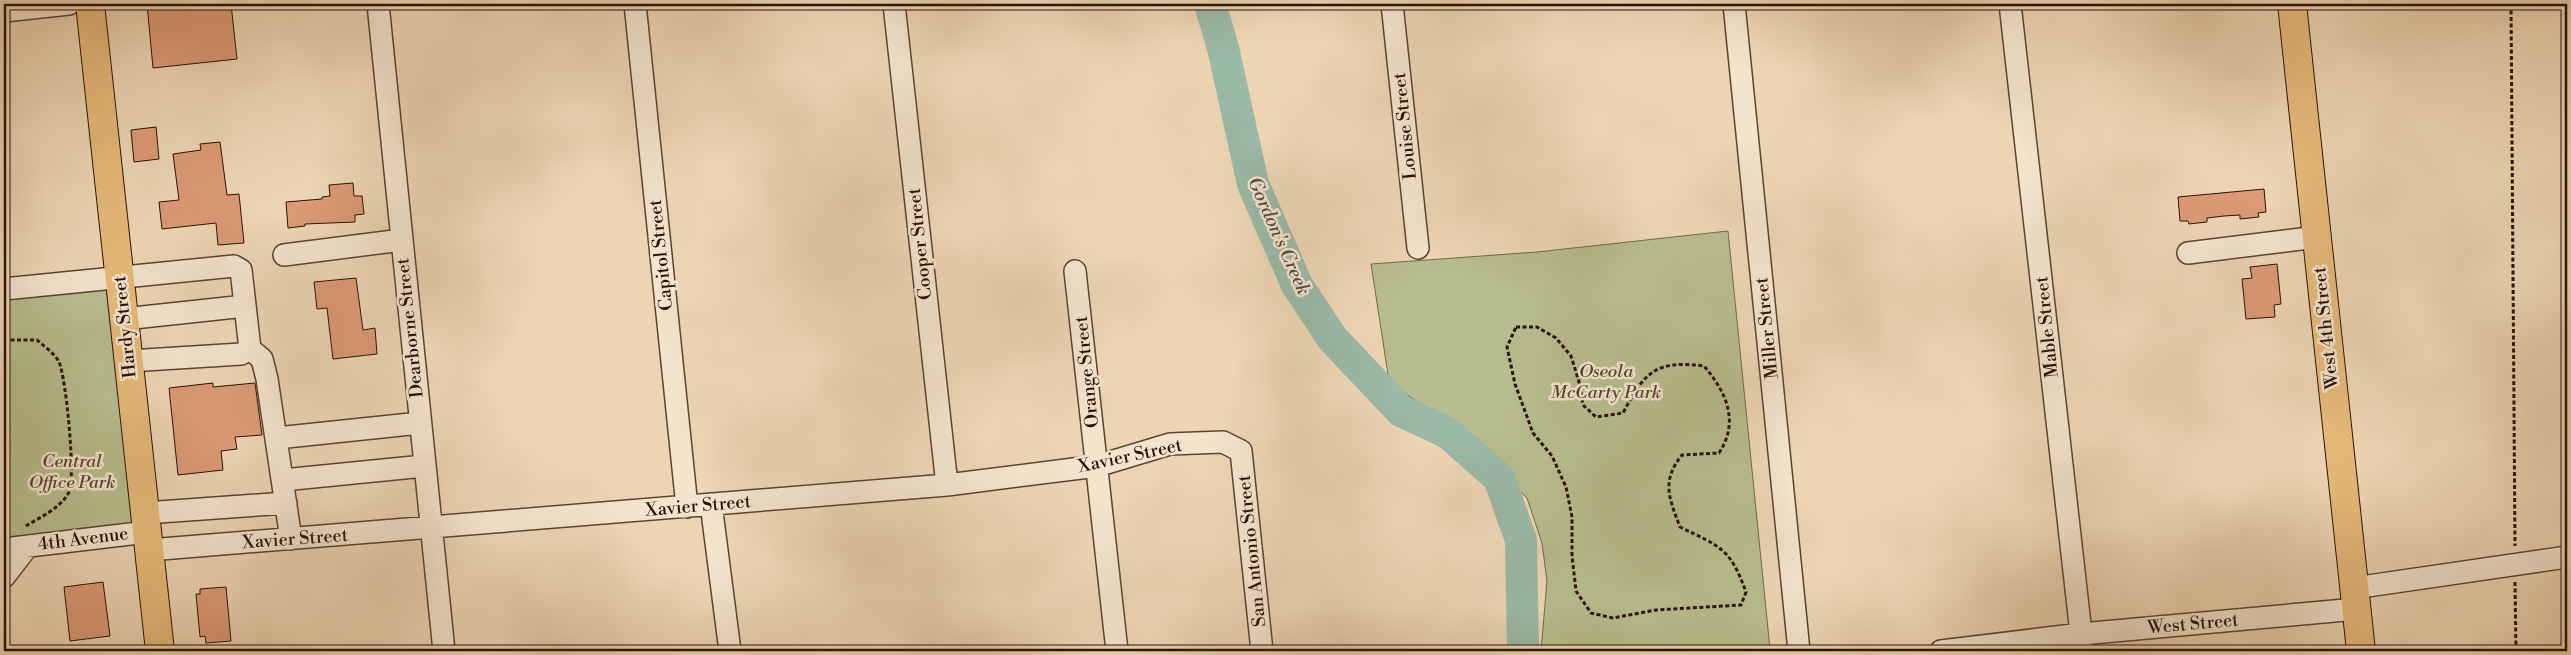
<svg xmlns="http://www.w3.org/2000/svg" width="2571" height="655" font-family="'Libre Bodoni',serif">
  <style>
    .green { fill: #b7bd8e; stroke: #70684b }
    .lines { fill: none; stroke-linecap: round; stroke-linejoin: round }
    .river { stroke: #9ab9a7; stroke-width: 32 }
    .building { fill: #dc9a76; stroke: #2a1208 }
    .minor-casing { stroke: #5b4333; stroke-width: 24 }
    .major-casing { stroke: #2a1208; stroke-width: 30 }
    .path { stroke: #2a1208; stroke-width: 3; stroke-dasharray: 4 2.5; stroke-linecap: butt }
    .minor { stroke: #f3e4ce; stroke-width: 21 }
    .major { stroke: #e6ba7a; stroke-width: 28 }
    .labels { text-anchor: middle; dominant-baseline: central; stroke-width: 5; stroke-linejoin: round; paint-order: stroke }
    .street-label { font-size: 18px; fill: #2a1208; stroke: #f3e4ce }
    .park-label { font-size: 18px; font-style: italic; fill: #544530; stroke: #f3e4ce }
    .water-label { font-size: 19px; font-style: italic; fill: #514c40; stroke: #f3e4ce }
  </style>
  <rect width="100%" height="100%" fill="#edd5b4"/>
  <filter id="stains"><feTurbulence type="fractalNoise" baseFrequency=".004" numOctaves="4"/><feColorMatrix values="0 0 0 0 .2 0 0 0 0 .09 0 0 0 0 .02 0 0 0 .5 -.17"/></filter>
  <radialGradient id="worn" r=".72"><stop offset=".6" stop-color="#630" stop-opacity="0"/><stop offset="1" stop-color="#630" stop-opacity=".3"/></radialGradient>
  <!-- green -->
  <path class="green" d="M 1728,231 L 1770,649 L 1744,651 L 1541,651 L 1547,581 L 1542,543 L 1527,498 L 1509,481 L 1496,462 L 1476,439 L 1447,419 L 1428,410 L 1389,381 L 1371,264 L 1537,252 Z
    M 120,277 L 147,532 L 4,549 L 4,289 Z"/>
  <g class="lines">
    <!-- river -->
    <path class="river" d="M 1210,4 L 1223,48 L 1253,184 L 1297,285 L 1332,338 L 1401,411 L 1448,433 L 1499,478 L 1521,540 L 1523,651"/>
  </g>
  <!-- building -->
  <path class="building" d="M 147,4 L 231,4 L 237,59 L 153,68 Z
    M 156,127 L 159,159 L 134,162 L 131,130 Z
    M 220,142 L 227,195 L 239,194 L 244,243 L 218,245 L 216,223 L 162,229 L 159,202 L 179,200 L 173,154 L 201,150 L 200,144 Z
    M 353,183 L 354,196 L 362,196 L 364,214 L 355,215 L 355,222 L 305,224 L 305,226 L 288,228 L 286,202 L 322,199 L 322,197 L 330,196 L 329,185 Z
    M 2264,189 L 2266,212 L 2258,213 L 2259,217 L 2240,219 L 2240,215 L 2224,216 L 2207,218 L 2207,222 L 2189,224 L 2188,221 L 2180,221 L 2178,197 Z
    M 2277,264 L 2281,304 L 2274,305 L 2275,317 L 2246,319 L 2242,279 L 2252,278 L 2250,267 Z
    M 356,278 L 363,330 L 375,328 L 377,354 L 333,359 L 327,308 L 317,309 L 314,282 Z
    M 213,383 L 213,387 L 255,383 L 262,435 L 235,437 L 237,449 L 221,451 L 223,470 L 178,475 L 169,388 Z
    M 103,582 L 110,636 L 70,641 L 64,587 Z
    M 226,587 L 231,641 L 206,643 L 205,636 L 200,637 L 196,594 L 200,594 L 200,589 Z"/>
  <g class="lines">
    <!-- minor casing -->
    <g class="minor-casing">
      <path id="minor" d="M 378,4 L 444,651
        M 635,4 L 687,507
        M 894,4 L 947,485
        M 1392,4 L 1418,248
        M 1734,4 L 1799,651
        M 2010,4 L 2083,651
        M 4,11 L 69,4
        M 2188,253 L 2317,237
        M 284,255 L 402,240
        M 1075,271 L 1117,651
        M 4,289 L 234,266 L 241,270 L 250,349 L 241,354 L 129,361
        M 124,319 L 245,306
        M 250,349 L 262,359 L 267,379 L 291,539
        M 277,438 L 420,423
        M 283,480 L 424,466
        M 711,504 L 730,651
        M 145,513 L 286,503
        M 4,549 L 147,532
        M 149,550 L 947,485 L 1097,466 L 1170,444 L 1223,442 L 1241,451 L 1262,651
        M 4,577 L 28,546
        M 2354,588 L 2567,557
        M 1941,651 L 2081,634 L 2356,609"/>
    </g>
    <!-- major casing -->
    <g class="major-casing">
      <path id="major" d="M 90,4 L 160,651
        M 2292,4 L 2361,651"/>
    </g>
    <!-- path -->
    <path class="path" d="M 2511,4 L 2515,546
      M 1516,327 L 1537,327 L 1556,338 L 1571,356 L 1579,382 L 1583,405 L 1596,417 L 1623,413 C 1645,371 1656,360 1704,366 C 1726,392 1740,421 1719,453 L 1682,455 C 1661,481 1669,498 1680,527 C 1721,547 1730,548 1746,592 L 1741,605 L 1656,610 L 1613,618 L 1591,613 L 1576,591 L 1572,556 L 1572,517 L 1566,487 L 1552,456 L 1533,433 L 1515,384 L 1507,347 Z
      M 4,340 L 37,340 C 44,346 55,354 59,362 C 66,377 76,479 69,492 C 61,508 39,518 24,527
      M 2515,582 L 2516,651"/>
    <!-- minor -->
    <use href="#minor" class="minor"/>
    <!-- major -->
    <use href="#major" class="major"/>
  </g>
  <g class="labels">
    <!-- street labels -->
    <g class="street-label">
      <text transform="translate(1405 126) rotate(-96)">Louise Street</text>
      <text transform="translate(920 244) rotate(-96)">Cooper Street</text>
      <text transform="translate(661 255) rotate(-96)">Capitol Street</text>
      <text transform="translate(125 327) rotate(-96)">Hardy Street</text>
      <text transform="translate(2047 327) rotate(-96)">Mable Street</text>
      <text transform="translate(410 328) rotate(-96)">Dearborne Street</text>
      <text transform="translate(1767 328) rotate(-96)">Miller Street</text>
      <text transform="translate(2326 328) rotate(-96)">West 4th Street</text>
      <text transform="translate(1087 372) rotate(-96)">Orange Street</text>
      <text transform="translate(1130 456) rotate(-12)">Xavier Street</text>
      <text transform="translate(698 506) rotate(-5)">Xavier Street</text>
      <text transform="translate(83 539) rotate(-7)">4th Avenue</text>
      <text transform="translate(295 539) rotate(-4)">Xavier Street</text>
      <text transform="translate(1252 551) rotate(-96)">San Antonio Street</text>
      <text transform="translate(2193 624) rotate(-5)">West Street</text>
    </g>
    <!-- park labels -->
    <g class="park-label">
      <text x="1606" y="371">Oseola<tspan x="1606" dy="21">McCarty Park</tspan></text>
      <text x="72" y="461">Central<tspan x="72" dy="21">Office Park</tspan></text>
    </g>
    <!-- water labels -->
    <g class="water-label">
      <text transform="translate(1279 236) rotate(66)">Gordon's Creek</text>
    </g>
  </g>
  <!-- margin -->
  <rect width="2571" height="655" fill="none" stroke="#edd5b4" stroke-width="20"/>
  <rect x="5" y="5" width="2561" height="645" fill="none" stroke="#2a1208" stroke-width="2.5"/>
  <rect x="10" y="10" width="2551" height="635" fill="none" stroke="#2a1208"/>
  <rect width="100%" height="100%" filter="url(#stains)"/>
  <rect width="100%" height="100%" fill="url(#worn)"/>
</svg>
